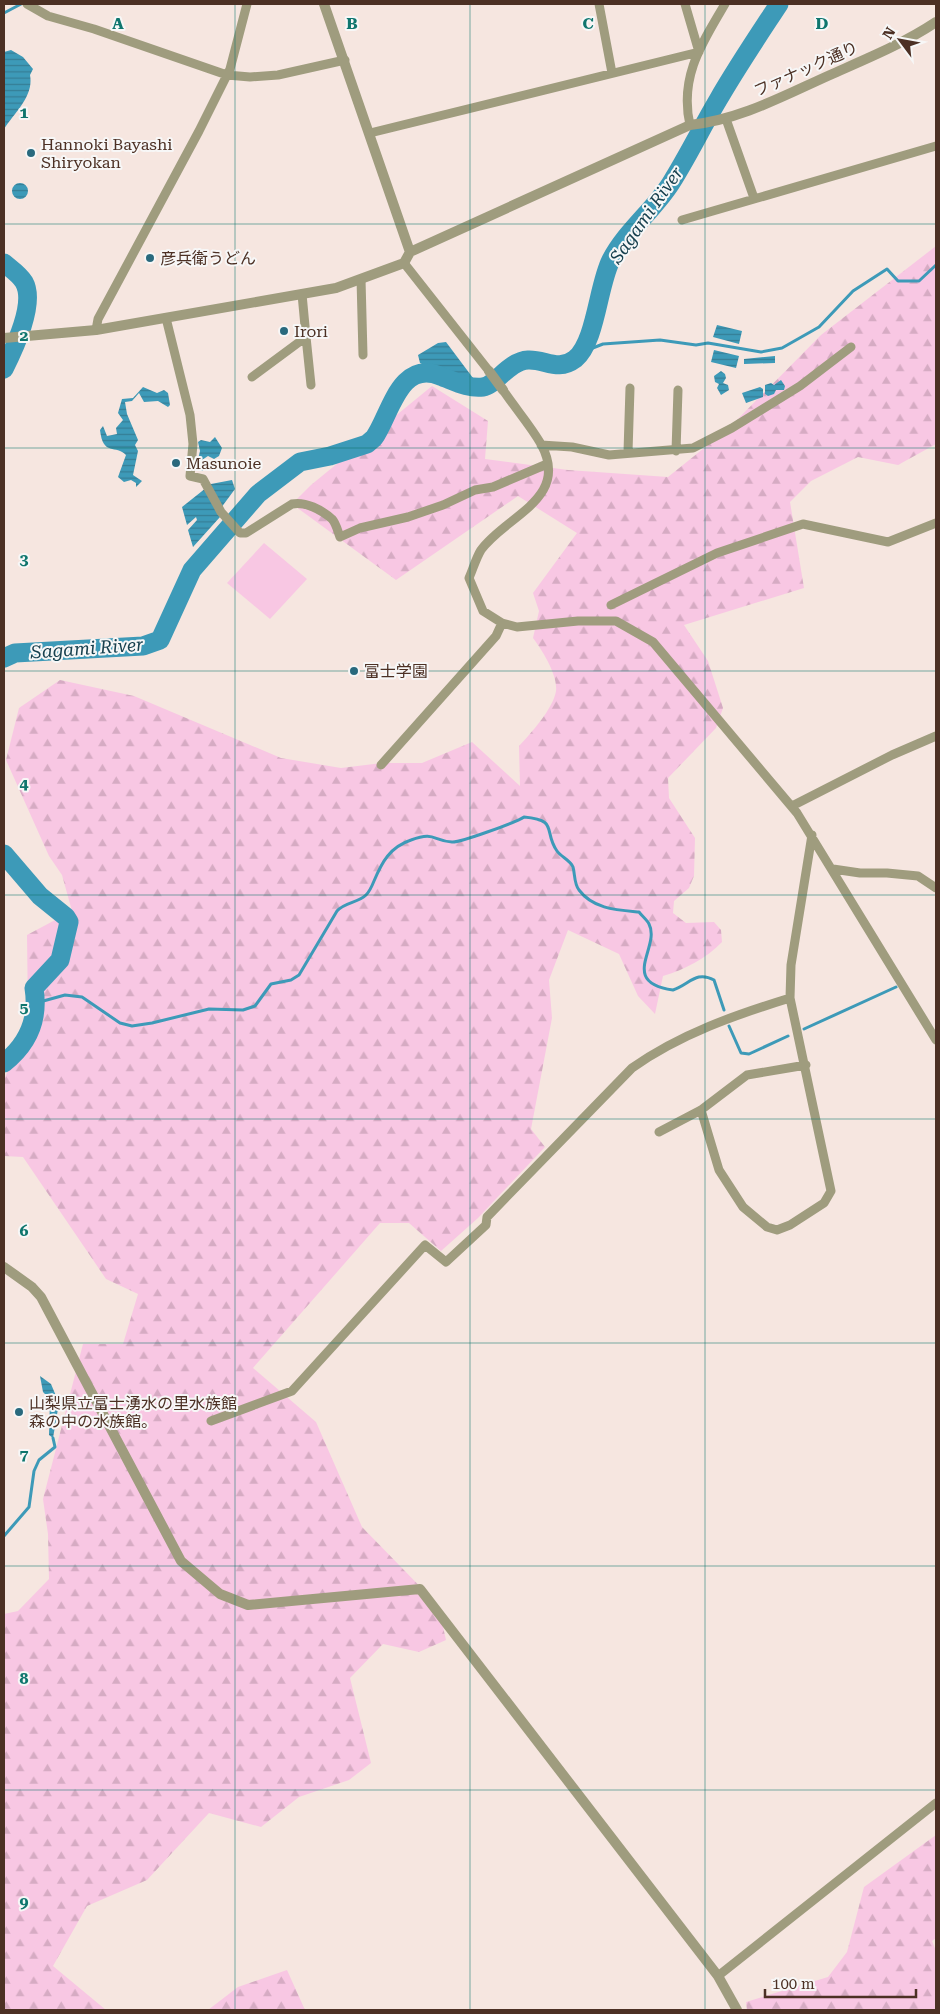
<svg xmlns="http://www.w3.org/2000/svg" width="940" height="2014" font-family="'Roboto Serif','Noto Sans JP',serif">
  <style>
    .grass { fill: #f8c7e3 }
    .forest { fill: url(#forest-firs) }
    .water { fill: url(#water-rules) }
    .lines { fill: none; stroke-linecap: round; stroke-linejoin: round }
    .stream { stroke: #3d9ab8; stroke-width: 3 }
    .river { stroke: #3d9ab8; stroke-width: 19 }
    .minor { stroke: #9f9c7e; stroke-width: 9 }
    .tertiary { stroke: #9f9c7e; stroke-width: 10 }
    .grid { fill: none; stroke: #0f766e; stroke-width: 1; stroke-opacity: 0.55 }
    .poi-dot { fill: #29697d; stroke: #f7f7f7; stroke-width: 2 }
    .labels { text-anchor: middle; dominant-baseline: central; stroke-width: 4; stroke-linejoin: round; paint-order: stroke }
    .street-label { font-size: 16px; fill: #4c3024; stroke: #f7f7f7 }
    .poi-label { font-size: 16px; fill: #4c3024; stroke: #f7f7f7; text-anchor: start }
    .water-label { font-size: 18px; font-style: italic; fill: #18414f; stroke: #f7f7f7 }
    .grid-label { font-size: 16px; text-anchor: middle; font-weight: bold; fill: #0f766e; stroke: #f7f7f7; stroke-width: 4; stroke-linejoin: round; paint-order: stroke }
  </style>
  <defs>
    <pattern id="forest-firs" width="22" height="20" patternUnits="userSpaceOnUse" patternTransform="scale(1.25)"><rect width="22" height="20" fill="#f8c7e3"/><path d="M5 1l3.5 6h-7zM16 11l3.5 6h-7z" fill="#d6abc3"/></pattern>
    <pattern id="water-rules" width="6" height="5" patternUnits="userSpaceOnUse" patternTransform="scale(1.25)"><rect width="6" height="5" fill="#3d9ab8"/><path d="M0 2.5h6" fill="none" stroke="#357e95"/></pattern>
  </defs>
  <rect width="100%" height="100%" fill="#f6e6e0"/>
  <!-- grass -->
  <path class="grass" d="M 264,543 L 307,579 L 270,619 L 227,583 Z"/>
  <!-- forest -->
  <path class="forest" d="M 936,246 L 936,444 L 898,465 L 858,457 L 811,481 L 790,502 L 804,588 L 684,625 L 708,661 L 723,708 L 716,728 L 668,778 L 669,798 L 695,838 L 694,876 L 689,888 L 674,901 L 673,913 L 686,923 L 714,922 L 721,930 L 722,942 C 707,958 684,970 663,976 L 655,1014 L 638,996 L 619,954 L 568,930 L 549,980 L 552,1018 L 531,1129 L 545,1147 L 478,1218 L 441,1251 L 409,1223 L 380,1223 L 253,1368 L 316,1422 L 362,1527 L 438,1605 L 446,1640 L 419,1652 L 383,1644 L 350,1678 L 371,1763 L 349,1780 L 299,1797 L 261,1827 L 209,1813 L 147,1880 L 87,1906 L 53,1966 L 106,2010 L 4,2010 L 4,1614 L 18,1611 L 49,1579 L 48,1534 L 43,1499 L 83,1344 L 123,1344 L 138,1294 L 106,1279 L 23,1157 L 4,1156 L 4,1080 L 19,1044 L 28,1015 L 27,935 L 72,911 L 62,875 L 49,856 L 6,760 L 19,708 L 60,680 L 134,696 L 281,758 L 341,768 L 382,763 L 422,763 L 472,742 L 520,786 L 519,746 C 531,733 553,709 556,691 C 558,675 542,650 533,638 L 539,611 L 533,593 L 577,533 L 518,496 L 396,580 L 292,504 L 311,485 L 432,386 L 488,421 L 485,459 L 568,470 L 668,477 L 729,428 L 821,335 Z
    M 936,1835 L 936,1938 L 932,1941 L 936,1951 L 936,2010 L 747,2010 L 746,2002 L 828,1977 L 847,1952 L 864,1887 Z
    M 287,1970 L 305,2010 L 208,2010 L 238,1987 Z"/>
  <!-- water -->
  <path class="water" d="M 11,50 L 23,57 L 33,69 L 30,75 C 34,96 15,112 4,129 L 4,52 Z
    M12 191a8 8 0 1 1 16 0a8 8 0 1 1-16 0Z
    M 717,325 L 742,331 L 739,344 L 713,337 Z
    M 446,342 L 476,382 L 468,385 L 457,383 L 420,363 L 418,355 L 438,343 Z
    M 714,350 L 739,356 L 736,368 L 711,362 Z
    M 775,356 L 775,363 L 744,364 L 744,359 Z
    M 721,371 L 725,374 L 726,378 L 723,383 L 728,385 L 729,390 L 721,395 L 717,388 L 719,384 L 715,382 L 714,376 Z
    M 781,380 L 785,386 L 784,390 L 776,390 L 774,394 L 768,396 L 765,394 L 765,385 L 771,383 L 774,385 Z
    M 143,387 L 157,393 L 164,390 L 168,393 L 170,405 L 168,407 L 158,401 L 144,402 L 139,393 L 132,401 L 125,402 L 127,414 L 138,440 L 135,445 L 138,451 L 133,475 L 142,481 L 136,487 L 136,483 L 131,480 L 124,482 L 118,477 L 126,455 C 116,444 103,457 100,430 L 103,426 L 107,436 L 117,434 L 116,428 L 123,420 L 118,413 L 122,399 L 133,398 Z
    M 760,387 L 763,389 L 763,397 L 746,403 L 742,393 Z
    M 215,437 L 222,448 L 219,456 L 214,459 L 208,456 L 202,460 L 201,464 L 203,471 L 196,468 L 200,451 L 198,442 L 201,440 L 210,442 Z
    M 232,480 L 235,489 L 218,512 L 220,517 L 193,547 L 188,530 L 197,520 L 196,517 L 187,525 L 182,507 L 211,484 Z
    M 40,1376 L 51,1384 L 59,1403 L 53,1438 L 49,1435 L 50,1399 L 43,1392 Z"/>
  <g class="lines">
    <!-- stream -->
    <path class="stream" d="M 4,13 L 21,4
      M 580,353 L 603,344 L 660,340 L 696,345 L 708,343 L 761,352 L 782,348 L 819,327 L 853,291 L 887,269 L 898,281 L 919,281 L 936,265
      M 36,1003 L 65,995 L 82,997 L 120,1023 L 132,1026 L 152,1023 L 209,1009 L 243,1010 L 255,1006 L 271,984 L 291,980 L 299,975 L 337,911 C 345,902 358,903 366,895 C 370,891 372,886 374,881 C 382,862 390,847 411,840 C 435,831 433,841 452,842 C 459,843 517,822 524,817 C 559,820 543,831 557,851 C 561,857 570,860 573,867 C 575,874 574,884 579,890 C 593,909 617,910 639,912 C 642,916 647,920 649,924 C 661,947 618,982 673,990 C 689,985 696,970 714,980 L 724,1010
      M 729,1026 L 741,1053 L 749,1054 L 788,1036
      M 804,1029 L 896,987
      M 4,1536 L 29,1507 L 34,1471 L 39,1460 L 55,1447 L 53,1438"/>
    <!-- river -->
    <path class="river" d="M 4,263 C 11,269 19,274 24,282 C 36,303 14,349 4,369
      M 4,658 L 15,653 L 143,646 L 160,640 L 192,570 L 258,494 L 300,462 L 330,456 L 367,444 L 374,438 C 390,416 399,359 440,376 C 454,381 468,389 483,387 C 496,385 509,361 528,360 C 545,359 558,372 575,359 C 596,342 598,285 611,260 C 626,231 654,210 671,183 C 688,156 702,127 718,100 C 737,67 758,36 779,4
      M 4,854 L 40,896 L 66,917 L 69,922 L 60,960 L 34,988 C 39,1019 28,1044 4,1063"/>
    <!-- minor -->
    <path class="minor" d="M 27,4 L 48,16 L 94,29 L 227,75 L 250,77 L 278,75 L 345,60
      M 599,4 L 612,73
      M 726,119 L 754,198
      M 690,125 C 679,77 702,43 725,4
      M 370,133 L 699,52 L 685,4
      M 682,220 L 936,146
      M 404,263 L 489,371
      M 361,279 L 363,355
      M 166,318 L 190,415 L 193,444 L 190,476 L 203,479 L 221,512 L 240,533 L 246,533 L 292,504 C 305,501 322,510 332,519 C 336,523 338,532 340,537 L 360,528 L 408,517 L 443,505 L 475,490 L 493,487 L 547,464
      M 96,330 L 98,319 L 199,131 L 230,69 L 247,4
      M 306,337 L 311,385
      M 252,377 L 306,337 L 302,294
      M 503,390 C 515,408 530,425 541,444 C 571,499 505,516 481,550 C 476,558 473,569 469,578 L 483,611 L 502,623 L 517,627 L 578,621 L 616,621 L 653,642 L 797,813 L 936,1040
      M 541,445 L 572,447 L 609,455 L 693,448 L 732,428 L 800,386 L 851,347
      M 676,451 L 678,390
      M 628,452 L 630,388
      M 611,605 L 717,553 L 803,524 L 888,542 L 936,523
      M 381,765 L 496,636 L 502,623
      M 792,806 L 892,755 L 936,736
      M 833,869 L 860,873 L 887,873 L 918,876 L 936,888
      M 701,1110 L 719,1170 L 743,1207 L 767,1227 L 777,1230 L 790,1225 L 824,1203 L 831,1191 L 790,998 L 791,965 L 812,835
      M 659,1132 L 701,1110 L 747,1075 L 806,1065
      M 211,1421 L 292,1391 L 425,1245 L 446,1262 L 486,1225 L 487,1217 L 632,1068 C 680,1034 735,1015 790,998
      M 718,1976 L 936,1803"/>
    <!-- tertiary -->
    <path class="tertiary" d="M 324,4 L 410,252
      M 4,338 L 96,330 L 336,288 L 404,263 L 410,252 L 690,125 C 740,120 785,95 830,75 C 866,59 903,44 936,22
      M 489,371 L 503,390
      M 4,1267 L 32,1287 L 41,1297 L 181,1561 L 220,1594 L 248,1605 L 420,1589 L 718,1976 L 737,2010"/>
  </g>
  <!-- grid -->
  <path class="grid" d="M 235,4 L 235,2010M 470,4 L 470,2010M 705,4 L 705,2010M 4,224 L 936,224M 4,448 L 936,448M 4,671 L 936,671M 4,895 L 936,895M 4,1119 L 936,1119M 4,1343 L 936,1343M 4,1566 L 936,1566M 4,1790 L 936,1790"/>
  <!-- markers -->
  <g class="poi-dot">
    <circle cx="31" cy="153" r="5"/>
    <circle cx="150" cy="258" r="5"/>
    <circle cx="284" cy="331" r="5"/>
    <circle cx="176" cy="463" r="5"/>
    <circle cx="354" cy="671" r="5"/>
    <circle cx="19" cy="1412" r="5"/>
  </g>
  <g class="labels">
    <!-- street labels -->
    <g class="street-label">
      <text transform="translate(806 69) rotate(-24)">ファナック通り</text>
    </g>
    <!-- poi labels -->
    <g class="poi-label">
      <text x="41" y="144">Hannoki Bayashi<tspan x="41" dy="18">Shiryokan</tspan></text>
      <text x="160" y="258">彦兵衛うどん</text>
      <text x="294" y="331">Irori</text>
      <text x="186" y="463">Masunoie</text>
      <text x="364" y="671">富士学園</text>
      <text x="29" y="1403">山梨県立富士湧水の里水族館<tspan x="29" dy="18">森の中の水族館。</tspan></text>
    </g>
    <!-- water labels -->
    <g class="water-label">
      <text transform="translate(646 215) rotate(-55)">Sagami River</text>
      <text transform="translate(87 648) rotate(-4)">Sagami River</text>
    </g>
  </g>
  <g class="grid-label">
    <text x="118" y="29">A</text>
    <text x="352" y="29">B</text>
    <text x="588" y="29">C</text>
    <text x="822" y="29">D</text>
    <text x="24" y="118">1</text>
    <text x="24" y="341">2</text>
    <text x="24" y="565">3</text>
    <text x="24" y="789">4</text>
    <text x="24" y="1013">5</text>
    <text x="24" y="1236">6</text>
    <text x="24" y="1460">7</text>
    <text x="24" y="1684">8</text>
    <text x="24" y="1908">9</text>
  </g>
  <!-- border -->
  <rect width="940" height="2014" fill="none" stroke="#4c3024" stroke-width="10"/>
  <!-- north arrow -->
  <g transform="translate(900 40) rotate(302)" stroke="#f7f7f7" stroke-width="4" paint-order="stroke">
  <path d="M0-4L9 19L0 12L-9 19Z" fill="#4c3024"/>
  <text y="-8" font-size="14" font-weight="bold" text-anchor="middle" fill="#4c3024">N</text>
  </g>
  <!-- scale -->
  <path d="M765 1989v8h151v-8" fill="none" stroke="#4c3024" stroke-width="2.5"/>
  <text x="772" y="1989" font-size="15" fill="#4c3024" stroke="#f7f7f7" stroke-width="4" paint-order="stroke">100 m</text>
</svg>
